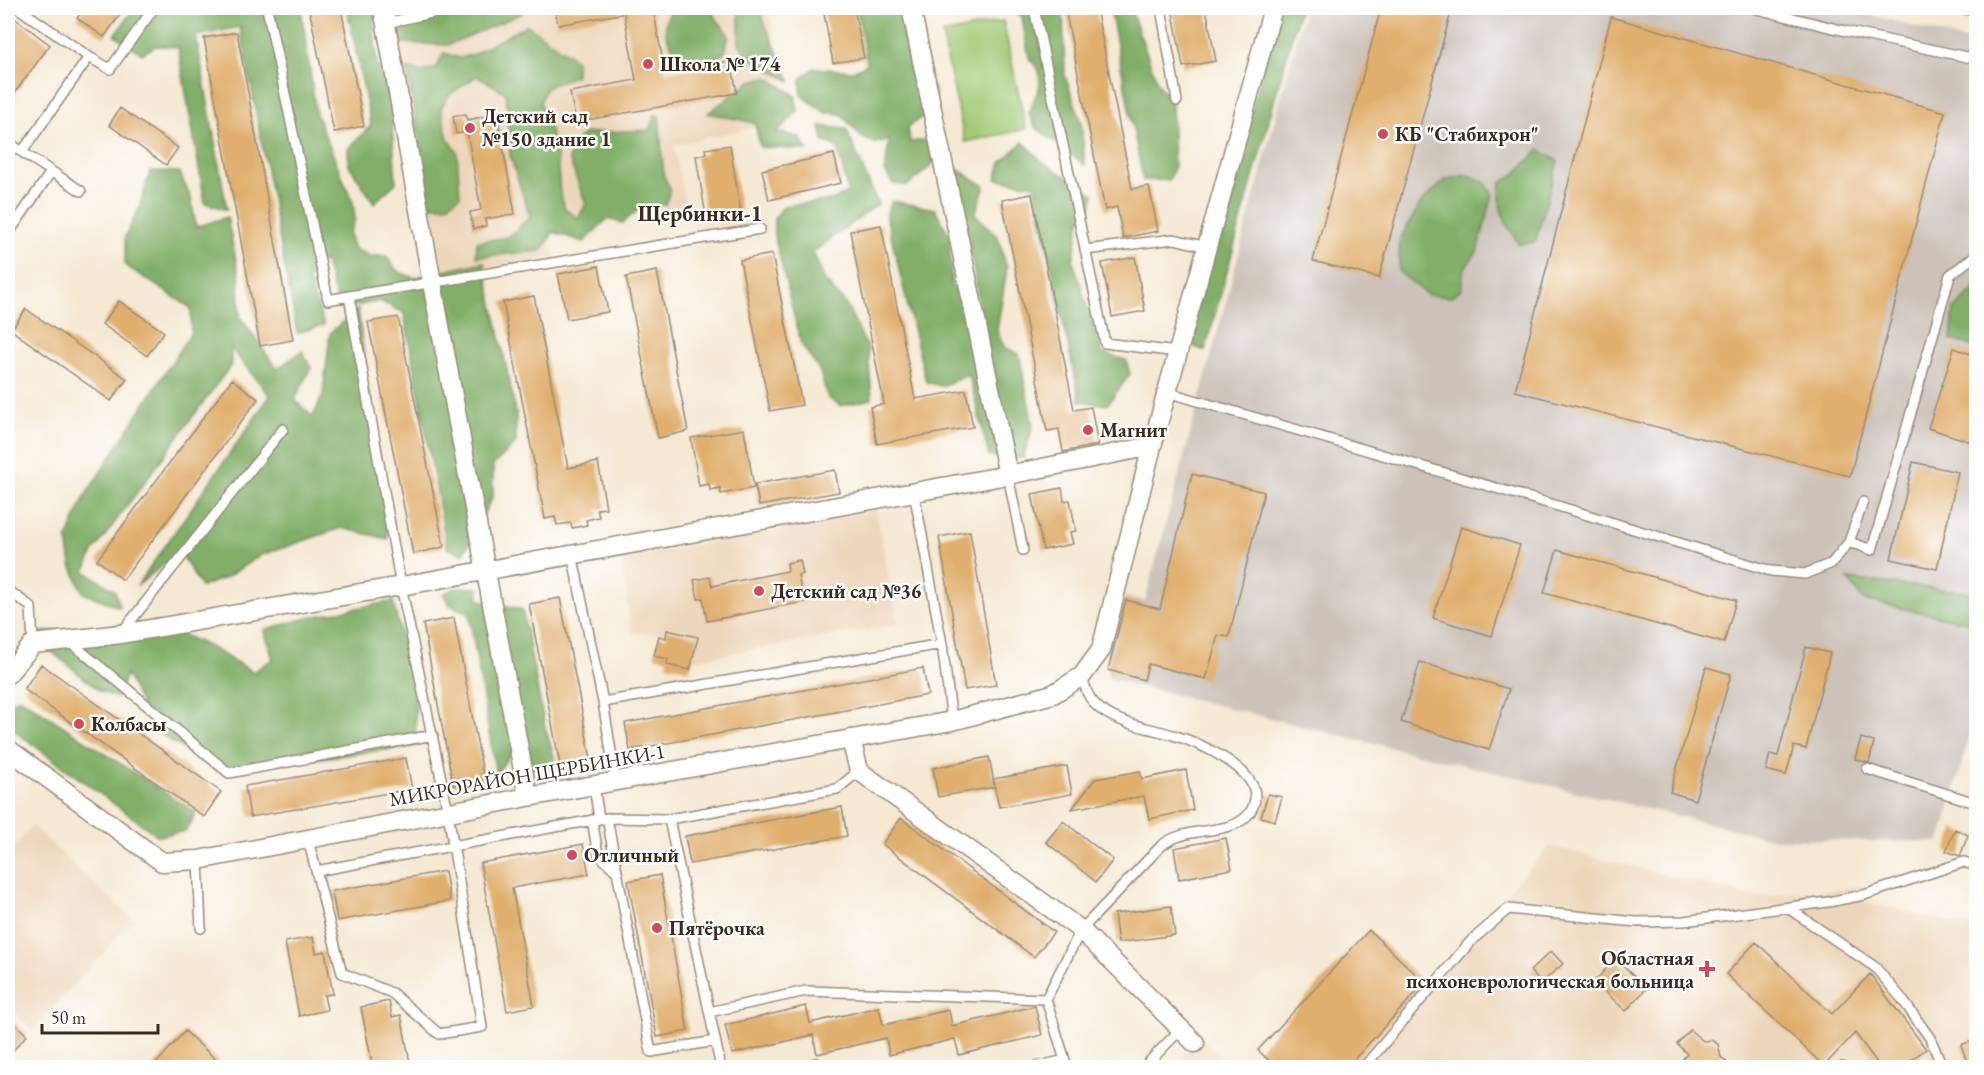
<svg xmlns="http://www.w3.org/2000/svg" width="1984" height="1075" font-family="'EB Garamond',serif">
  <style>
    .built { fill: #edd7bb }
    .industrial { fill: #ccc2b9 }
    .green { fill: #a2cb76; stroke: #6e7a4a; stroke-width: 1.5 }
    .forest { fill: #81af67; stroke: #5e6c42; stroke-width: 1.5 }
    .building { fill: #e0af6d }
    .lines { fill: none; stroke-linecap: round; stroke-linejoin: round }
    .lane-casing { stroke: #988a79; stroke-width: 12 }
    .street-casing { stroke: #988a79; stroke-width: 21 }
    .lane { stroke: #fff; stroke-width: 9 }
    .street { stroke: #fff; stroke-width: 18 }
    .poi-dot { fill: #d1495b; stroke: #fff; stroke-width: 2 }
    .labels { text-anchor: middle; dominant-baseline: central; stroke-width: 5; stroke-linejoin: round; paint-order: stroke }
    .poi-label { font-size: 20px; font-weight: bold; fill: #3b2a1e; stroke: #fff; text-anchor: start }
    .street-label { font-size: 20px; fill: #3b2a1e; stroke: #fff }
    .quarter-label { font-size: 22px; font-weight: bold; fill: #3b2a1e; stroke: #fff }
  </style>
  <rect width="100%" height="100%" fill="#fff"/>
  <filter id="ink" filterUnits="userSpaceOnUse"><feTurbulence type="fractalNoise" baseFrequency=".0167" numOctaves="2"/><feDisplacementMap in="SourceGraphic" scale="12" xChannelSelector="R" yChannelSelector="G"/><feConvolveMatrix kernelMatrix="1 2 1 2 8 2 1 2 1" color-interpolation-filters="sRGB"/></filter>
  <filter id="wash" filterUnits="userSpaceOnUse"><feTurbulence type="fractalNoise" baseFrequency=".008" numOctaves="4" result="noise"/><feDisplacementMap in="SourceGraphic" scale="24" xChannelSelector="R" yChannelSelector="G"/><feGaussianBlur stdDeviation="1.35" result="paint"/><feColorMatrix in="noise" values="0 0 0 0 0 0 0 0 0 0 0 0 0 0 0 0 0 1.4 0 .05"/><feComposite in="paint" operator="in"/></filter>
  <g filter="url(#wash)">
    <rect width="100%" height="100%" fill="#f5e9d4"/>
    <!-- built -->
    <path class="built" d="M 485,8 L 769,8 L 789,120 L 674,145 L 685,206 L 547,229 L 554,257 L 439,276 L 393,27 Z
      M 876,510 L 898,624 L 693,660 L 697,637 L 668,630 L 666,634 L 632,633 L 621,559 Z
      M 32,826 L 134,920 L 32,1030 L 8,1007 L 8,853 Z
      M 1550,846 L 1753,897 L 1861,887 L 1867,902 L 1971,927 L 1976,954 L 1976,1067 L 1346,1068 Z
      M 1201,1037 L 1230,1067 L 1172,1068 Z"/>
    <!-- industrial -->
    <path class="industrial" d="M 1305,8 L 1844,8 L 1976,43 L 1976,713 L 1940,842 L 1774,839 L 1313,729 L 1107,678 L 1107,660 L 1124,597 L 1145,601 Z"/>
    <!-- green -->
    <path class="green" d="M 1003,21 L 1026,129 L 965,142 L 942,34 Z"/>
    <!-- forest -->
    <path class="forest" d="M 134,8 L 301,8 L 316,114 L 353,203 L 355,219 L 349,234 L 354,249 L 370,256 L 386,256 L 397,271 L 414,278 L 484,262 L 516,413 L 516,443 L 493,465 L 493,496 L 463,554 L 447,548 L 404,313 L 380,301 L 340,309 L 324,260 L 308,279 L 324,325 L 297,333 L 240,27 L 196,36 L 227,210 L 205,203 L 178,47 L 155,46 L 142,54 L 115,35 Z
      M 347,8 L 524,8 L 521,14 L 448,45 L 402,43 L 373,16 L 377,64 L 390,97 L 396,183 L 374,203 L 349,165 L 348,149 L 371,125 Z
      M 673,8 L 709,8 L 729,36 L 725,52 L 711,61 L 680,61 C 668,40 658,30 673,8 Z
      M 739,8 L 758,8 L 790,81 L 747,57 L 739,43 Z
      M 857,8 L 898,8 L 906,36 L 935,93 L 934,109 L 908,127 L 910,142 L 926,140 L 938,152 L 931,166 L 908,185 L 893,184 L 885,171 L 889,140 L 874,143 L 861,137 L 841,114 L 826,113 L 801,95 L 801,79 L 814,68 L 853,71 L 867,64 Z
      M 1009,8 L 1063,8 L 1065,76 L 1081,121 L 1085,165 L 1035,127 L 1029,113 L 1040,85 L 1039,70 L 1029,58 L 1022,17 Z
      M 1110,8 L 1130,8 L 1158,84 L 1172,102 L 1174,168 L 1169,180 L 1143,180 Z
      M 1280,8 L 1300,8 L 1205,351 L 1192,346 L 1189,336 Z
      M 527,25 L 576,60 L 576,75 L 546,88 L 540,103 L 556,147 L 560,193 L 565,209 L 578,218 L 586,204 L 569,159 L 573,143 L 586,133 L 649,130 L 655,115 L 659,116 L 664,176 L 670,189 L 666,204 L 635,212 L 623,223 L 607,219 L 584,242 L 553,232 L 542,251 L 476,257 L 477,242 L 508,237 L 530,217 L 510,155 L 506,93 L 477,76 L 449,95 L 441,108 L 448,139 L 457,151 L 460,196 L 447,206 L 430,206 L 407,68 L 421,72 L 436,68 L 444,53 L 460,58 L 474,54 Z
      M 766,77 L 795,95 L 798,111 L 777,132 L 799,137 L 808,150 L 760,147 L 755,123 L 708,113 L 751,81 Z
      M 820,126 L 846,129 L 878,204 L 813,252 L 825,281 L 846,304 L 868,349 L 872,399 L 841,406 L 828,398 L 819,369 L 801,344 L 774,234 L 774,219 L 784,206 L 834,200 L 848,192 L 837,147 L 823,141 Z
      M 1023,142 L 1044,163 L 1094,194 L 1090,210 L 1080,220 L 1073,261 L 1102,353 L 1126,360 L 1130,374 L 1107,405 L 1080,401 L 1034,185 L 996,179 L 1001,163 Z
      M 1539,150 L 1558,161 L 1535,242 L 1519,244 C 1504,222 1497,210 1501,183 L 1515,174 Z
      M 957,169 L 985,186 L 975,214 L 998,237 L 1007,268 L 997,331 L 1004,347 L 1019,354 L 1033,426 L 1023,458 L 989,456 L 969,375 L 941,386 L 926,382 L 886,215 L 892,201 L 935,209 L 950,236 L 951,283 L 967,311 L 980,310 Z
      M 150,171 L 179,172 L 191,198 L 196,227 L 227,217 L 239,275 L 240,317 L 277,369 L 302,351 L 311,367 L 295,400 L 313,417 L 323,395 L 330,333 L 358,309 L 372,421 L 385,494 L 388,539 L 341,528 L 259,556 L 227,577 L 201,587 L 180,552 L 137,586 L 270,396 L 231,348 L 231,365 L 93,552 L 85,571 L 115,591 L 120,607 L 83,593 L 71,565 L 67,539 L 85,496 L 191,333 L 191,308 L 125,265 L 125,237 L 140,206 Z
      M 1468,175 L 1485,182 L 1493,195 L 1477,252 L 1464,269 L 1461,289 L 1451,297 L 1428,295 L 1399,272 L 1400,239 L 1422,201 L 1447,179 Z
      M 1976,288 L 1976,347 L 1951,340 L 1954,309 Z
      M 1848,579 L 1976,593 L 1976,624 L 1863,600 Z
      M 455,588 L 478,588 L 479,600 L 522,609 L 545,727 L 558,768 L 555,774 L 542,775 L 513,751 L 496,774 L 469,613 L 450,605 L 443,594 Z
      M 393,601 L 415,693 L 416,746 L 216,771 L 153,729 L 126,674 L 117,698 L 100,691 L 29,633 L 157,623 L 208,646 L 253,672 L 273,659 L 264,630 L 311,617 Z
      M 20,698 L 196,813 L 186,831 L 158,836 L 10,728 L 11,702 Z"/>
    <g id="blocks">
      <!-- building -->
      <path class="building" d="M 85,8 L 125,8 L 104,37 L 77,18 Z
        M 309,8 L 341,8 L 364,126 L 334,132 Z
        M 555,8 L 620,8 L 621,14 L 558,25 Z
        M 623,8 L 653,8 L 665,73 L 731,61 L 737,93 L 576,122 L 570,92 L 636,80 Z
        M 823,8 L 854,8 L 864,58 L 833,63 Z
        M 1065,8 L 1096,8 L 1132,189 L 1149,186 L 1158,231 L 1123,238 L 1117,207 L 1105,210 Z
        M 1206,8 L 1216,61 L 1183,67 L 1173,13 Z
        M 1381,8 L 1452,8 L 1379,278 L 1313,261 Z
        M 8,13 L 50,45 L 8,102 Z
        M 1611,17 L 1945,112 L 1850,476 L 1515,391 Z
        M 237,32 L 293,340 L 260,346 L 204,38 Z
        M 120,108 L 178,148 L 166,165 L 109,125 Z
        M 466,114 L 467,120 L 497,114 L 515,214 L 485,219 L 486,226 L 473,229 L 470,212 L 481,210 L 467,132 L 456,134 L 453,116 Z
        M 730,145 L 742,220 L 719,224 L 718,220 L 707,222 L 696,156 L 706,154 L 705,149 Z
        M 834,154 L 841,183 L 769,200 L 762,170 Z
        M 1032,194 L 1074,410 L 1091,407 L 1098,445 L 1063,452 L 1059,429 L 1047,431 L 1002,200 Z
        M 881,225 L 915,399 L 966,390 L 973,427 L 877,444 L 870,407 L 884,404 L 850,231 Z
        M 772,254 L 802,405 L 770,411 L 740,260 Z
        M 1135,257 L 1145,311 L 1112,317 L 1102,263 Z
        M 599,266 L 608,312 L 567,319 L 558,274 Z
        M 657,271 L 688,431 L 658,438 L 626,277 Z
        M 534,296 L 568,468 L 598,462 L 606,508 L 597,509 L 599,517 L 586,520 L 587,525 L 572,528 L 571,523 L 557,525 L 555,517 L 545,519 L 503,302 Z
        M 119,301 L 164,332 L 147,356 L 102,324 Z
        M 26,309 L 127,379 L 111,401 L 11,330 Z
        M 398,317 L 444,547 L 413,554 L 368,322 Z
        M 1954,348 L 1977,356 L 1977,444 L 1928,428 Z
        M 232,379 L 258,399 L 123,580 L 97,560 Z
        M 744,429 L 754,488 L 721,494 L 720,488 L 710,490 L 709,484 L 699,486 L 691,438 Z
        M 1913,462 L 1958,472 L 1937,569 L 1891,559 Z
        M 835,470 L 839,492 L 759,506 L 755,484 Z
        M 1192,474 L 1264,492 L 1229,637 L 1218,635 L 1206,679 L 1148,664 L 1144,680 L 1108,670 L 1126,600 L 1160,609 Z
        M 1062,488 L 1064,501 L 1070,500 L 1076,531 L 1070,532 L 1073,544 L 1043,550 L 1032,494 Z
        M 1461,527 L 1520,545 L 1492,636 L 1433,618 Z
        M 970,531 L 996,685 L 965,690 L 939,537 Z
        M 1557,550 L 1736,600 L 1724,643 L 1544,593 Z
        M 800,560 L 803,574 L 798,575 L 804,602 L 707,621 L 703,598 L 698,599 L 694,580 L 710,577 L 712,586 L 788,571 L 787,563 Z
        M 560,598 L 591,759 L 560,765 L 529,604 Z
        M 454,618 L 484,779 L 453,785 L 423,624 Z
        M 667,630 L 698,637 L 690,670 L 667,665 L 668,659 L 654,656 L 659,636 L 666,638 Z
        M 1806,647 L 1830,653 L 1806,749 L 1794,746 L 1786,775 L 1766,770 L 1770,754 L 1778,756 Z
        M 1420,662 L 1509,689 L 1489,750 L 1401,722 Z
        M 41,664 L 221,792 L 204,817 L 24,689 Z
        M 1706,667 L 1731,674 L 1695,800 L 1670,792 Z
        M 923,668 L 928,695 L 630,750 L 625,723 Z
        M 1861,738 L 1874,742 L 1869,763 L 1855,759 Z
        M 989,757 L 995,787 L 938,797 L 933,768 Z
        M 406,758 L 412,789 L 250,817 L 245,786 Z
        M 1067,766 L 1072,794 L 999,807 L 993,779 Z
        M 1186,770 L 1193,810 L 1149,819 L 1144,796 L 1072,809 L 1095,779 L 1140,771 L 1142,779 Z
        M 1268,794 L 1282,797 L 1275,821 L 1261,817 Z
        M 842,807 L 847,836 L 690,864 L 685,836 Z
        M 901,818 L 1054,932 L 1034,957 L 882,844 Z
        M 1063,821 L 1113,860 L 1096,882 L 1046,842 Z
        M 1955,829 L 1968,835 L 1960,856 L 1946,851 Z
        M 1226,838 L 1232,869 L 1179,879 L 1174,848 Z
        M 583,844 L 589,874 L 512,888 L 534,1006 L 507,1011 L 480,863 Z
        M 445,871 L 450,901 L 337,921 L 332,891 Z
        M 660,875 L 688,1031 L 657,1037 L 628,881 Z
        M 1171,906 L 1175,935 L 1118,943 L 1114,914 Z
        M 1369,930 L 1425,983 L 1346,1068 L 1276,1068 L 1258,1050 Z
        M 313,937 L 316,953 L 325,951 L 333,994 L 324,995 L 327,1010 L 299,1016 L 285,942 Z
        M 1756,942 L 1832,1014 L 1870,974 L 1926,1049 L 1907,1063 L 1911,1068 L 1881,1068 L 1855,1033 L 1824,1066 L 1726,974 Z
        M 1551,951 L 1563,964 L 1541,983 L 1530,971 Z
        M 1615,959 L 1647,988 L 1626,1011 L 1594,982 Z
        M 389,1001 L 392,1017 L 401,1015 L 411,1068 L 373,1068 L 361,1007 Z
        M 806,1006 L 810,1023 L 879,1007 L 883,1025 L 949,1010 L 952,1026 L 1035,1006 L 1042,1035 L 959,1055 L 955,1039 L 889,1055 L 886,1038 L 817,1054 L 813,1035 L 732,1054 L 725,1025 Z
        M 8,1017 L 27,1035 L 8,1056 Z
        M 1690,1030 L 1703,1041 L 1711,1040 L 1718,1044 L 1721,1057 L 1733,1068 L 1675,1068 L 1687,1054 L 1677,1044 Z
        M 185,1031 L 225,1068 L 152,1068 Z
        M 1977,1039 L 1977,1068 L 1969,1068 L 1961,1045 Z"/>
    </g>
  </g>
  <g filter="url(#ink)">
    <use href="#blocks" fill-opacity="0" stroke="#988a79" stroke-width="1.5"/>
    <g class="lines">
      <!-- lane casing -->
      <g class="lane-casing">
        <path id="lane" d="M 18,8 L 89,57
          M 267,8 L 328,300 L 349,296
          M 1034,8 L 1105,343 L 1177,352
          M 1161,8 L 1177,101
          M 1753,8 L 1845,31 L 1976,59
          M 1962,8 L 1976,12
          M 386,23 L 454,8
          M 8,142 L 22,152
          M 81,191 L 22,152 L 89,57 L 110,69 L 154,8
          M 8,234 L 51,172
          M 1085,250 L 1174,239 L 1207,247
          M 1167,392 L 1561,507 L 1771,571 L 1805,574 L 1832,563 L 1849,542 L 1863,502
          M 1008,475 L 1023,550
          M 914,492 L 942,644 L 952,721
          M 1849,542 L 1872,550 L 1950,275 L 1976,255
          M 572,554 L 603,702 L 616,782
          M 8,590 L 31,607 L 33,644
          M 122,632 L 283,429
          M 69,641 L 229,773 L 433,735
          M 603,702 L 942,644
          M 1867,769 L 1976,803
          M 607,818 L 669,819 L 837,789 L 859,771
          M 599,819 L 607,818 L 651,1052 L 715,1041
          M 669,819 L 721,1068
          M 592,820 L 598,854 L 616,871
          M 308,839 L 342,973 L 392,993 L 439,1034 L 482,1027 L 448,812 L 401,586 L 349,296 L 760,229
          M 198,860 L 201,928
          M 316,871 L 599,819 L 594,786
          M 1788,908 L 1875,967 L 1902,999 L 1930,1038 L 1943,1068
          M 709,1012 L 806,991 L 1046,999 L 1081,930 L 1161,846 C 1186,825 1226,836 1246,817 C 1251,812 1255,804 1255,797 C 1256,768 1199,743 1176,736 C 1152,728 1127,726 1106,713 C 1091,704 1086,693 1082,676
          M 1842,1067 L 1842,1068
          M 800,1068 L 816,1063
          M 1031,1068 L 1065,1060 L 1046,999
          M 1143,1068 L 1181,1029
          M 1363,1068 L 1471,941 L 1508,909 L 1636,922 L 1684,921 L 1828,902 L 1864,895 L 1964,862 L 1976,866"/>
      </g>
      <!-- street casing -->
      <g class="street-casing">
        <path id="street" d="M 383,8 L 432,283 L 528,797
          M 911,8 L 1008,475
          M 8,674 L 33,644 L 121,634 L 401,586 L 1008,475 L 1152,446
          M 851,739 L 859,771 L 1081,930 L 1195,1043
          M 8,749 L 162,862 L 198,860 L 528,797 L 952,721 L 1053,694 L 1082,676 L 1101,650 L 1152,446 L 1273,8"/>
      </g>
      <!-- lane -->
      <use href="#lane" class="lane"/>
      <!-- street -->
      <use href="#street" class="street"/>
    </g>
  </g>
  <!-- markers -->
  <g class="poi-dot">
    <circle cx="648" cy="64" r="6"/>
    <circle cx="470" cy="128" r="6"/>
    <circle cx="1383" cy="134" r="6"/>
    <circle cx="1088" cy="430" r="6"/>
    <circle cx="759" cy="591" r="6"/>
    <circle cx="79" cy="724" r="6"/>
    <circle cx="572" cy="855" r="6"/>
    <circle cx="657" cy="928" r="6"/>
    <path d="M1704 960h6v6h6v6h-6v6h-6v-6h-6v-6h6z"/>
  </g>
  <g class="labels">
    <!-- poi labels -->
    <g class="poi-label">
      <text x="660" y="64">Школа № 174</text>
      <text x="482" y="116">Детский сад<tspan x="482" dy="23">№150 здание 1</tspan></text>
      <text x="1395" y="134">КБ "Стабихрон"</text>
      <text x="1100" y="430">Магнит</text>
      <text x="771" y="591">Детский сад №36</text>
      <text x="91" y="724">Колбасы</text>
      <text x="584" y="855">Отличный</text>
      <text x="669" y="928">Пятёрочка</text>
      <text x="1694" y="958" text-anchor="end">Областная<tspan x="1694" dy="23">психоневрологическая больница</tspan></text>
    </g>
    <!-- street labels -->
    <g class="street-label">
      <text transform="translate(527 775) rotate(-10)">МИКРОРАЙОН ЩЕРБИНКИ-1</text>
    </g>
    <!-- quarter labels -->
    <g class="quarter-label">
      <text x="700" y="213">Щербинки-1</text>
    </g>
  </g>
  <!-- margin -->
  <rect width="1984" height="1075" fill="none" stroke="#fff" stroke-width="30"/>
  <!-- scale -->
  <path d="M42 1024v9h116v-9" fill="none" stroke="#3b2a1e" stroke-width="3"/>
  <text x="51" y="1024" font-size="18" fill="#3b2a1e" stroke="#ffffff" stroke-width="4.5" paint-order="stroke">50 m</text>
</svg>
